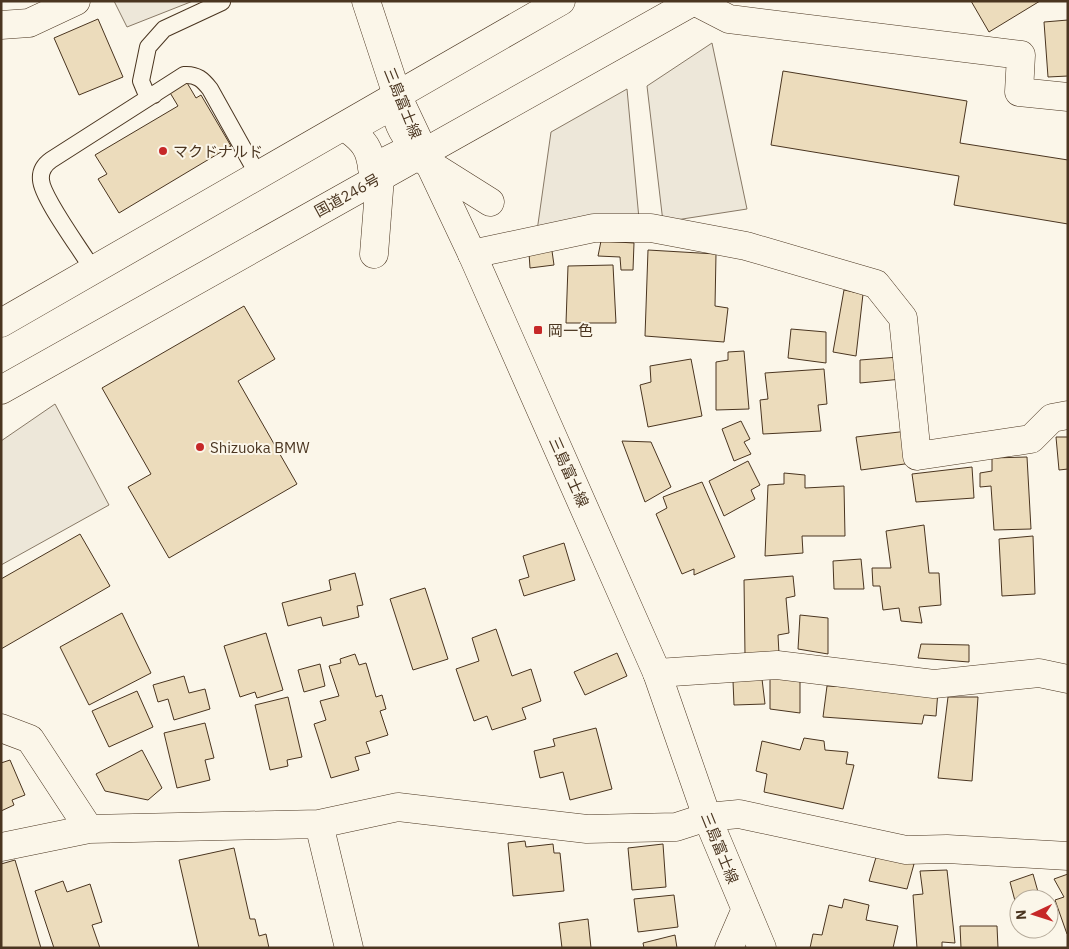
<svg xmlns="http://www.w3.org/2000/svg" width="1069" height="949" font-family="'IBM Plex Sans','Noto Sans JP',sans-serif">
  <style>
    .parking { fill: #ede7d9; stroke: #887966 }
    .building { fill: #ecdcbc; stroke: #4a3520 }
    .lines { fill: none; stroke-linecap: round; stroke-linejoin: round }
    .lane-casing { stroke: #4a3520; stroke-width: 18 }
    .street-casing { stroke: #4a3520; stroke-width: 29 }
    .primary-casing { stroke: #4a3520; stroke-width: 29 }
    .highway-casing { stroke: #4a3520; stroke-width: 29 }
    .lane { stroke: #fbf6e9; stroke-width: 16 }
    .street { stroke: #fbf6e9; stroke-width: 28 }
    .primary { stroke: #fbf6e9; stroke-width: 28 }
    .highway { stroke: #fbf6e9; stroke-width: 28 }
    .poi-dot { fill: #c62828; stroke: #fbf6e9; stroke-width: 2 }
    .labels { text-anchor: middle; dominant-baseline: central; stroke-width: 4; stroke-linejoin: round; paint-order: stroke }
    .street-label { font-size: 15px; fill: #4a3520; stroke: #fbf6e9 }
    .poi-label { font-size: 15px; fill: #4a3520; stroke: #fbf6e9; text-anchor: start }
  </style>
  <rect width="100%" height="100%" fill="#fbf6e9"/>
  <!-- parking -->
  <path class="parking" d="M 114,1 L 193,1 L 127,27 Z
    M 712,43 L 747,209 L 663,222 L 647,86 Z
    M 627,89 L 639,219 L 537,231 L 551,132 Z
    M 55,404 L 109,505 L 1,565 L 1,441 Z"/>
  <!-- building -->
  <path class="building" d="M 971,1 L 1040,1 L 989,32 Z
    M 98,19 L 123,77 L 79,95 L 54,38 Z
    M 1068,20 L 1068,76 L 1048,77 L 1044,22 Z
    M 783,71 L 967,101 L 960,143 L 1068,160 L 1068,224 L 954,205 L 959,176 L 771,145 Z
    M 186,81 L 196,98 L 201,95 L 231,146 L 119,213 L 98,179 L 107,174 L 95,155 L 178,106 L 169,91 Z
    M 601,241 L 634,243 L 633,270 L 621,270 L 620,257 L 598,256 Z
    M 648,250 L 716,254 L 715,306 L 728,308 L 724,342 L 645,336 Z
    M 552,251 L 554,265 L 530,268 L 529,253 Z
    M 613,265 L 616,323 L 566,323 L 568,266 Z
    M 844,290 L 863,294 L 856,356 L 833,352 Z
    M 244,306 L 275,359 L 238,381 L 297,484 L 169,558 L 128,487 L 151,474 L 102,388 Z
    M 791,329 L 826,332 L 826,363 L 788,358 Z
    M 744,351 L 749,409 L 716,410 L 716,362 L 728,360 L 728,352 Z
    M 899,357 L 902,379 L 860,383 L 860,360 Z
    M 691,359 L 702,416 L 648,427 L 640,385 L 651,382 L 650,366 Z
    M 824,369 L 827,404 L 818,405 L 821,431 L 763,434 L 760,400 L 768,399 L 765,373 Z
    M 741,421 L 750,439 L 744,442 L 751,454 L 734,461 L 722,429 Z
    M 908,431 L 912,463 L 861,470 L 856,437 Z
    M 1056,437 L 1068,437 L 1068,469 L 1059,470 Z
    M 622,441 L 651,442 L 671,487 L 645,502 Z
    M 1027,457 L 1031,529 L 994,530 L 991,486 L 980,487 L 980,473 L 992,471 L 992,458 Z
    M 748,461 L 760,485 L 751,490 L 755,499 L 724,516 L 709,481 Z
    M 972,467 L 974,498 L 916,502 L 912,474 Z
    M 784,473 L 805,475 L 805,488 L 844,486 L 845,536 L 802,536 L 803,553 L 765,556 L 768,485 L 784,484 Z
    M 702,482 L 735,557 L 694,575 L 694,569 L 682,574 L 656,514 L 667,508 L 663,497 Z
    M 924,525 L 929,573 L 939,573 L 941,605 L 919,607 L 922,623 L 901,621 L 899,608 L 883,610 L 880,586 L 873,586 L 872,568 L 891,568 L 886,531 Z
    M 80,534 L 110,586 L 1,649 L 1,579 Z
    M 1033,536 L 1035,594 L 1002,596 L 999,539 Z
    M 564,543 L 575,580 L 524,596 L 519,580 L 529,577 L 523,556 Z
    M 861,559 L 864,589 L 834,589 L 833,561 Z
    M 355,573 L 363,605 L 357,606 L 359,617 L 323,626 L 321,617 L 288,626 L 282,603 L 331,590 L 329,580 Z
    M 793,576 L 795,596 L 786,598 L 789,633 L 778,635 L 779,654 L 745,655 L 744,580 Z
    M 425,588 L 448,659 L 413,670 L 390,599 Z
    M 122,613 L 151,673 L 89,705 L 60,647 Z
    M 800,615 L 828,618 L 828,654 L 798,649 Z
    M 496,629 L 512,676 L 531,669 L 541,701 L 522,708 L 526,719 L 492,730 L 487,716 L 474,721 L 456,669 L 479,661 L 472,638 Z
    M 266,633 L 283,690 L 257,698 L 255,692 L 240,697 L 224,646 Z
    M 921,644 L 969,645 L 969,662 L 918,658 Z
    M 617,653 L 627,676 L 585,695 L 574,672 Z
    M 355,654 L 359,665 L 366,663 L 376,697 L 382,695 L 386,709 L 380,711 L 388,735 L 366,742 L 370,753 L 355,757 L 359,770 L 331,778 L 314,724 L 326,720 L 320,701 L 339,696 L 329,666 L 341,663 L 340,659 Z
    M 320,664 L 325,686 L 304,692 L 298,670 Z
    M 184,676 L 189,693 L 205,689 L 210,709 L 174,720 L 168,699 L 158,702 L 153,685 Z
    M 770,678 L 800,679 L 800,713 L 770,709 Z
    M 762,679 L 765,704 L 734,705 L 733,681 Z
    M 827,686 L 938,691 L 936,716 L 924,715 L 922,724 L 823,717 Z
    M 137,691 L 153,727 L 109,747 L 92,711 Z
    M 288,697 L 302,757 L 287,760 L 288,766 L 270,770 L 255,705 Z
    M 948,697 L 978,697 L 972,781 L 938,778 Z
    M 205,723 L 214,758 L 205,760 L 210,780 L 177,788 L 164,733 Z
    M 596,728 L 612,789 L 570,800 L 563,772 L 540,778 L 534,751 L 555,746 L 553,739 Z
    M 804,738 L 824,741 L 825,750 L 848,752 L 846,764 L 854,765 L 843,809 L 764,792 L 767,774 L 756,771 L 762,741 L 800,750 Z
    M 142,750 L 162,788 L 148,800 L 105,791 L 96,774 Z
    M 10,760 L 25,795 L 12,800 L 14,805 L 1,811 L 1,763 Z
    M 525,841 L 526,847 L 553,844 L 554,853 L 560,853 L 564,891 L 513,896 L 508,843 Z
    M 663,844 L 666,887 L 632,890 L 628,848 Z
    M 234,848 L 250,919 L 255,919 L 259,936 L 266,934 L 269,948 L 199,948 L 179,860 Z
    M 877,854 L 914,864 L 907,889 L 869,881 Z
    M 15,860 L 41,948 L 1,948 L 1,864 Z
    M 947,870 L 955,943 L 942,942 L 942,948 L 917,948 L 913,895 L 923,894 L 920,871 Z
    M 1033,874 L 1040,899 L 1019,899 L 1019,916 L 1010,882 Z
    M 1068,874 L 1068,934 L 1067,934 L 1055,900 L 1064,897 L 1054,879 Z
    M 63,881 L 67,892 L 90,884 L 102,922 L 92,925 L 100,948 L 54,948 L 35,891 Z
    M 674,895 L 678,927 L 638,932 L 634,899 Z
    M 844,899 L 869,905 L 866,920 L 898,926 L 893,948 L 810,948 L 813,934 L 822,935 L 829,905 L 842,908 Z
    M 588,919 L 591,948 L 562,948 L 559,923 Z
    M 960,926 L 997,926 L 998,948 L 961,948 Z
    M 675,935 L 677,948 L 644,948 L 643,943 Z"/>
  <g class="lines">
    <!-- lane casing -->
    <g class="lane-casing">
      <path id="lane" d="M 154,95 L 146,93 L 141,81 L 148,47 L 164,29 L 222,2
        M 93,270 C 82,251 42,198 41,180 C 40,171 44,165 51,160 L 184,75 C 197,74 203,80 210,89 L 258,175"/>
    </g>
    <!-- street casing -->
    <g class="street-casing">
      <path id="street" d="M 694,1 L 729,19 L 1021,55 L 1019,92 L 1068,97
        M 1,25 L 29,23 L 76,1
        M 395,104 C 396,121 402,133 413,145 L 408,150 L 372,168 C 370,149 364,141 349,130 Z
        M 420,158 L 490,202
        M 374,254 L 381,165
        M 472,254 L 594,228 L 651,228 L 746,246 L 876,284 L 903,318 L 917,456 L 1031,439 L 1052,418 L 1068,415
        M 657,673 L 777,665 L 934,684 L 1039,673 L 1068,679
        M 1,728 L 30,739 L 89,829
        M 319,824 L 349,948
        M 1,847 L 89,829 L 319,824 L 398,807 L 587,829 L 676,827 L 707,817 L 739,814 L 906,850 L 947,849 L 1068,856
        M 729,948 L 745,911"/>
    </g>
    <!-- primary casing -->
    <g class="primary-casing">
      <path id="primary" d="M 366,1 L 397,95 L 472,254 L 657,673 L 707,817 L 762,948"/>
    </g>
    <!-- highway casing -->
    <g class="highway-casing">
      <path id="highway" d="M 1,323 L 561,1
        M 1,390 L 694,1"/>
    </g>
    <!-- lane -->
    <use href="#lane" class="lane"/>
    <!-- street -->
    <use href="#street" class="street"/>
    <!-- primary -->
    <use href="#primary" class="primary"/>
    <!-- highway -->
    <use href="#highway" class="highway"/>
  </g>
  <!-- markers -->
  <g class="poi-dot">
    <circle cx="163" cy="151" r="5"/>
    <rect x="533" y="325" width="10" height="10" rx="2.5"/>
    <circle cx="200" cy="447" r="5"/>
  </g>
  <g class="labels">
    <!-- street labels -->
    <g class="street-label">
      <text transform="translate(403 103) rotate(68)">三島富士線</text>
      <text transform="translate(347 195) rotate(-29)">国道246号</text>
      <text transform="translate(569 472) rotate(66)">三島富士線</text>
      <text transform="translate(720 848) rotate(68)">三島富士線</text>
    </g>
    <!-- poi labels -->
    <g class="poi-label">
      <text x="173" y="151">マクドナルド</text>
      <text x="548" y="330">岡一色</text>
      <text x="210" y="447">Shizuoka BMW</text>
    </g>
  </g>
  <!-- border -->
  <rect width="1069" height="949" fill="none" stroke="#4a3520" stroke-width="5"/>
  <!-- north arrow -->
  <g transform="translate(1034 914) rotate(266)"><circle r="24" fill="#fbf6e9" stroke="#b4a999"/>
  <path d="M0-4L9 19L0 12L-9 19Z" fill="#c62828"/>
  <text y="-8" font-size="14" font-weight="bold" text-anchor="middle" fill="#4a3520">N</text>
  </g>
</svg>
